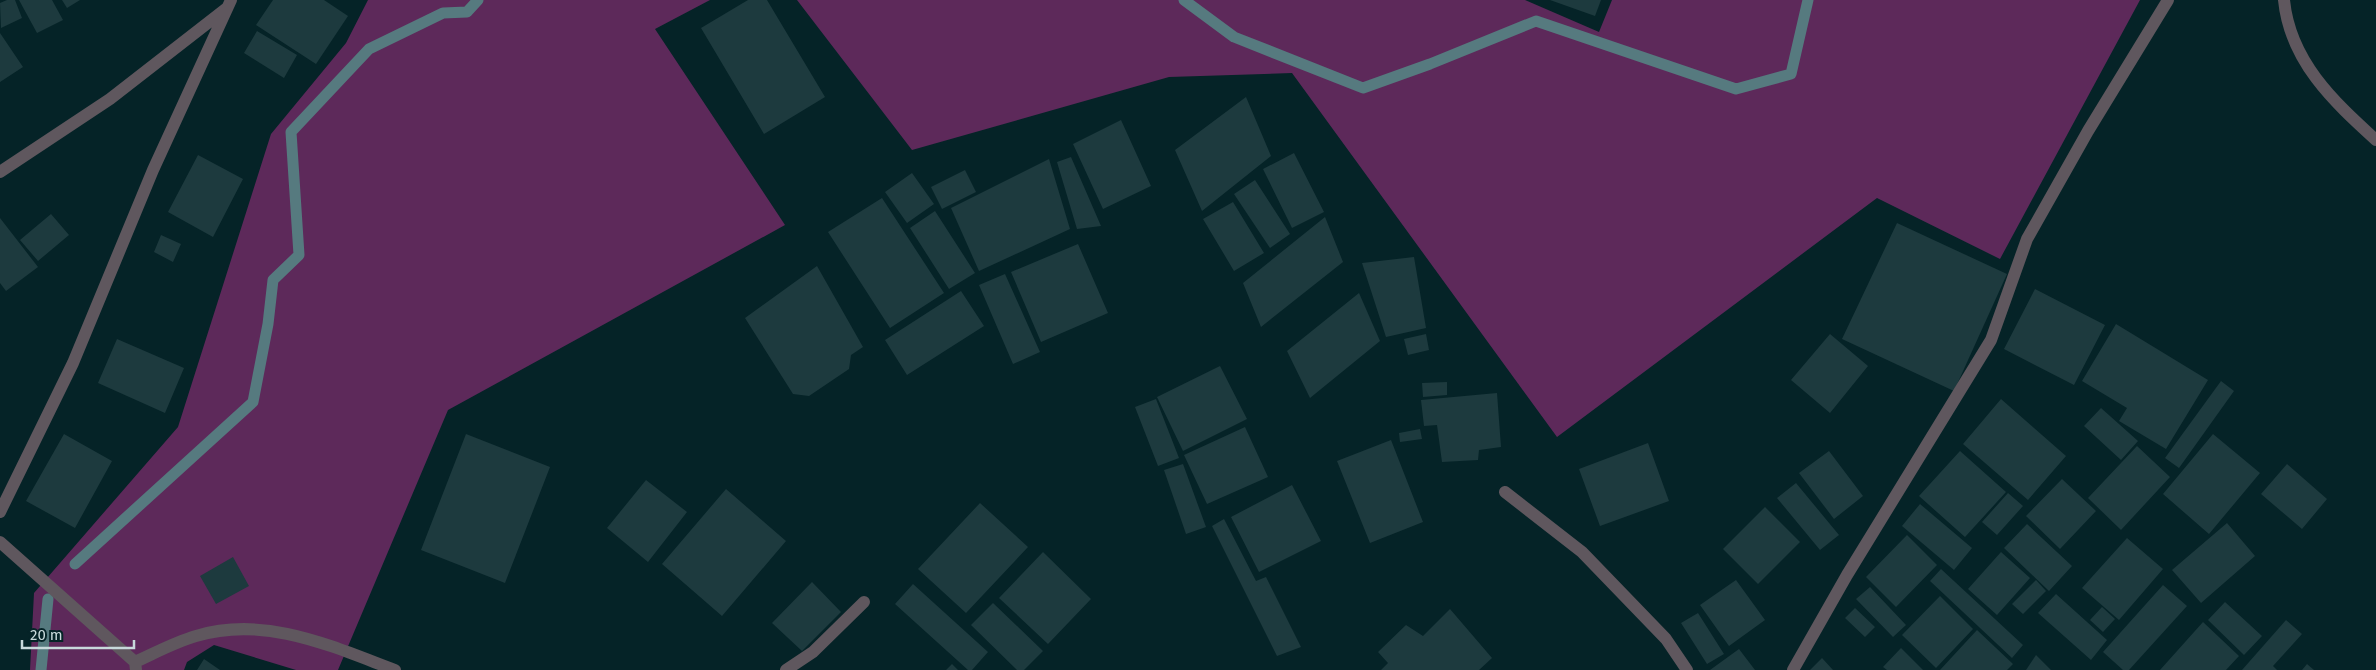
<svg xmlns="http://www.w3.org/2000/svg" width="2376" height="670" font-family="'Fira Sans',sans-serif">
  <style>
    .green { fill: #5d295a }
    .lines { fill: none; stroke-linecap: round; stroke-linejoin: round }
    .stream { stroke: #567a7f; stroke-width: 11 }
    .building { fill: #1d3a3e }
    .minor { stroke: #5f575e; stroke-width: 12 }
  </style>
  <rect width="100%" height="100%" fill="#052327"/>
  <!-- green -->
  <path class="green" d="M 368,0 L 710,0 L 655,29 L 785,225 L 448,410 L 338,670 L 296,670 L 214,645 L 187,662 L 184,670 L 30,670 L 34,593 L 178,427 L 271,134 L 346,43 Z
    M 797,0 L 1525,0 L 1599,32 L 1612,0 L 2140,0 L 2000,259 L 1877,198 L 1557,437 L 1292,73 L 1169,77 L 912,150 Z"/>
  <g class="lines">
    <!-- stream -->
    <path class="stream" d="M 1184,0 L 1234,37 L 1363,88 L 1430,64 L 1536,21 L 1736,89 L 1791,74 L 1808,0
      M 75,564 L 253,402 L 268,324 L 273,280 L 299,255 L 291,132 L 369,49 L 443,13 L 467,12 L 478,0
      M 41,670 L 48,599"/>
  </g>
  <!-- building -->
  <path class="building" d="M 7,0 L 15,0 L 22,18 L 1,28 L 0,3 Z
    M 19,0 L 52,0 L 63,20 L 37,33 Z
    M 62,0 L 80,0 L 67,8 Z
    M 273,0 L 324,0 L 348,16 L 316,64 L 256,25 Z
    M 748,0 L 767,0 L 825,97 L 764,134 L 701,28 Z
    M 1550,0 L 1601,0 L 1595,16 Z
    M 257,31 L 297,55 L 284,78 L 244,53 Z
    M 0,33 L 23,67 L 0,82 Z
    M 1246,97 L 1271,156 L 1202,211 L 1175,150 Z
    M 1121,120 L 1151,186 L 1103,209 L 1073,144 Z
    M 1294,153 L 1324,212 L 1292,228 L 1263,169 Z
    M 198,155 L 243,179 L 213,237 L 168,212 Z
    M 1071,157 L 1101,226 L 1077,229 L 1057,162 Z
    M 1049,159 L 1070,229 L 979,271 L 951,208 Z
    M 965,170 L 976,192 L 942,209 L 931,187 Z
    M 912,173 L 934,204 L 907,223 L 885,192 Z
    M 1255,180 L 1290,234 L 1270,248 L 1234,194 Z
    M 882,198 L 944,293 L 890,328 L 828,232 Z
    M 1233,202 L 1264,253 L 1234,271 L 1203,219 Z
    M 935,211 L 975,273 L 949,289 L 910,228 Z
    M 51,214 L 69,235 L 38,261 L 20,240 Z
    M 1325,217 L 1343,262 L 1261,327 L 1243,283 Z
    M 0,218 L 38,267 L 6,291 L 0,283 Z
    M 1897,223 L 2007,274 L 1954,391 L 1842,339 Z
    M 161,235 L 181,244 L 173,262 L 154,252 Z
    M 1078,244 L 1108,313 L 1041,342 L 1011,272 Z
    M 1414,257 L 1426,328 L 1386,337 L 1362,263 Z
    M 817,266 L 863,347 L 851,355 L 849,369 L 809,396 L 793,394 L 745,318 Z
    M 1005,274 L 1040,352 L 1013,364 L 979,285 Z
    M 2035,289 L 2105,325 L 2074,385 L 2004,349 Z
    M 961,291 L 984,326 L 907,375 L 885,340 Z
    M 1359,293 L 1380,341 L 1310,398 L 1287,351 Z
    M 2116,324 L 2208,380 L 2166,449 L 2119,421 L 2127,408 L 2082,381 Z
    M 1426,334 L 1429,350 L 1408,355 L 1404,339 Z
    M 1830,334 L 1868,366 L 1830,413 L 1791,380 Z
    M 117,339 L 184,368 L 165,413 L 98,383 Z
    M 1220,366 L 1247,419 L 1183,451 L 1157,397 Z
    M 2221,381 L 2234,391 L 2179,468 L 2165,458 Z
    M 1447,382 L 1447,395 L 1423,397 L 1422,383 Z
    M 1497,393 L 1501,447 L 1479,450 L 1478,460 L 1442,462 L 1437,425 L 1424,426 L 1421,400 Z
    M 1156,399 L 1179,458 L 1158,466 L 1135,407 Z
    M 2001,399 L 2066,456 L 2028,500 L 1963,444 Z
    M 2101,408 L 2138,441 L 2121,460 L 2084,426 Z
    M 1245,427 L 1268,477 L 1207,504 L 1184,455 Z
    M 1420,429 L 1422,439 L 1400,442 L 1399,433 Z
    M 64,434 L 112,461 L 75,528 L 26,501 Z
    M 466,434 L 550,467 L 505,583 L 421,550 Z
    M 2213,434 L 2260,473 L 2209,534 L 2163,494 Z
    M 1391,440 L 1423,522 L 1370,543 L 1337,461 Z
    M 1648,443 L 1669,501 L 1600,526 L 1579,469 Z
    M 2137,446 L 2170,477 L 2121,530 L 2088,498 Z
    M 1829,451 L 1863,496 L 1834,519 L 1799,473 Z
    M 1960,451 L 2006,492 L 1965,537 L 1919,496 Z
    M 1183,464 L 1206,527 L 1186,534 L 1164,470 Z
    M 2287,464 L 2327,499 L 2302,529 L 2261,494 Z
    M 2062,479 L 2096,511 L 2060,549 L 2026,516 Z
    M 646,480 L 687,512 L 648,562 L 607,528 Z
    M 1796,483 L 1839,535 L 1820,550 L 1777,498 Z
    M 1292,485 L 1321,541 L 1259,572 L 1231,517 Z
    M 726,489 L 786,541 L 722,616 L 662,564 Z
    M 2008,493 L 2023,506 L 1997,535 L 1982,522 Z
    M 980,503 L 1028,547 L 966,613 L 918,569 Z
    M 1920,504 L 1972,548 L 1954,570 L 1902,526 Z
    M 1765,507 L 1800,542 L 1758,584 L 1723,549 Z
    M 1224,519 L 1256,581 L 1266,577 L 1301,647 L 1277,656 L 1212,526 Z
    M 2227,523 L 2255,556 L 2201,603 L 2172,570 Z
    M 2027,524 L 2072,566 L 2049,591 L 2004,548 Z
    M 1907,535 L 1937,565 L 1896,607 L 1866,577 Z
    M 2127,538 L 2163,569 L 2119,620 L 2082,588 Z
    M 1043,552 L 1091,599 L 1048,644 L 999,598 Z
    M 2001,552 L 2030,578 L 1997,615 L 1968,589 Z
    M 233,557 L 249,586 L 216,604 L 200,576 Z
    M 1941,569 L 2023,645 L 2012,658 L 1930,581 Z
    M 1736,580 L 1765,620 L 1729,646 L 1700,605 Z
    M 2036,580 L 2046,591 L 2023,614 L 2012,604 Z
    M 812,582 L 841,612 L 802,651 L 772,623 Z
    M 913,584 L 988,652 L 972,670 L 968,670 L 895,604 Z
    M 2163,585 L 2187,606 L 2129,670 L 2123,670 L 2103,652 Z
    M 1870,587 L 1906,625 L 1893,637 L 1856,599 Z
    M 2056,594 L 2107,640 L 2091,660 L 2038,613 Z
    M 1940,596 L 1973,629 L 1936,668 L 1902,635 Z
    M 2225,602 L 2262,636 L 2244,655 L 2208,620 Z
    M 993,603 L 1043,651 L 1024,670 L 1017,670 L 971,625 Z
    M 2102,607 L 2115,619 L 2103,632 L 2090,620 Z
    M 1855,608 L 1875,627 L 1865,637 L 1845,618 Z
    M 1450,609 L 1492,658 L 1479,670 L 1381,670 L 1388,663 L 1378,652 L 1406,625 L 1423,636 Z
    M 1698,613 L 1724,654 L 1707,664 L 1681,623 Z
    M 2286,620 L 2302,634 L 2273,666 L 2277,670 L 2242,670 Z
    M 2203,622 L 2239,656 L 2226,670 L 2160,670 Z
    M 1977,630 L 2013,664 L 2007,670 L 1940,670 Z
    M 1901,648 L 1923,670 L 1887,670 L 1883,667 Z
    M 1739,649 L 1755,670 L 1710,670 Z
    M 2036,655 L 2051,670 L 2026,670 Z
    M 1822,658 L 1833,670 L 1810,670 Z
    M 204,659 L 220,670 L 197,670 Z
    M 952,664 L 958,670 L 946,670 Z
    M 2307,664 L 2314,670 L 2302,670 Z"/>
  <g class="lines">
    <!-- minor -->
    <path class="minor" d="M 2284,0 C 2290,61 2333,101 2376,140
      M 0,172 L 110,99 L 227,8
      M 1505,492 L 1582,552 L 1666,639 L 1687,670
      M 0,512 L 73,363 L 153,170 L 231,0
      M 0,542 L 135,662 L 136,670
      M 135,662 C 155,653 175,642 196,636 C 265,615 331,646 395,670
      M 786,670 L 813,652 L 864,602
      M 1793,670 L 1847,575 L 1991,340 L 2027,239 L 2088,131 L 2168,0"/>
  </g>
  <!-- scale -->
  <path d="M22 640v8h112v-8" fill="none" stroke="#c8d9db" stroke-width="2.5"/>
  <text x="30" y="640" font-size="15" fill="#c8d9db" stroke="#052327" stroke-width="4" paint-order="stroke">20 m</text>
</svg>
